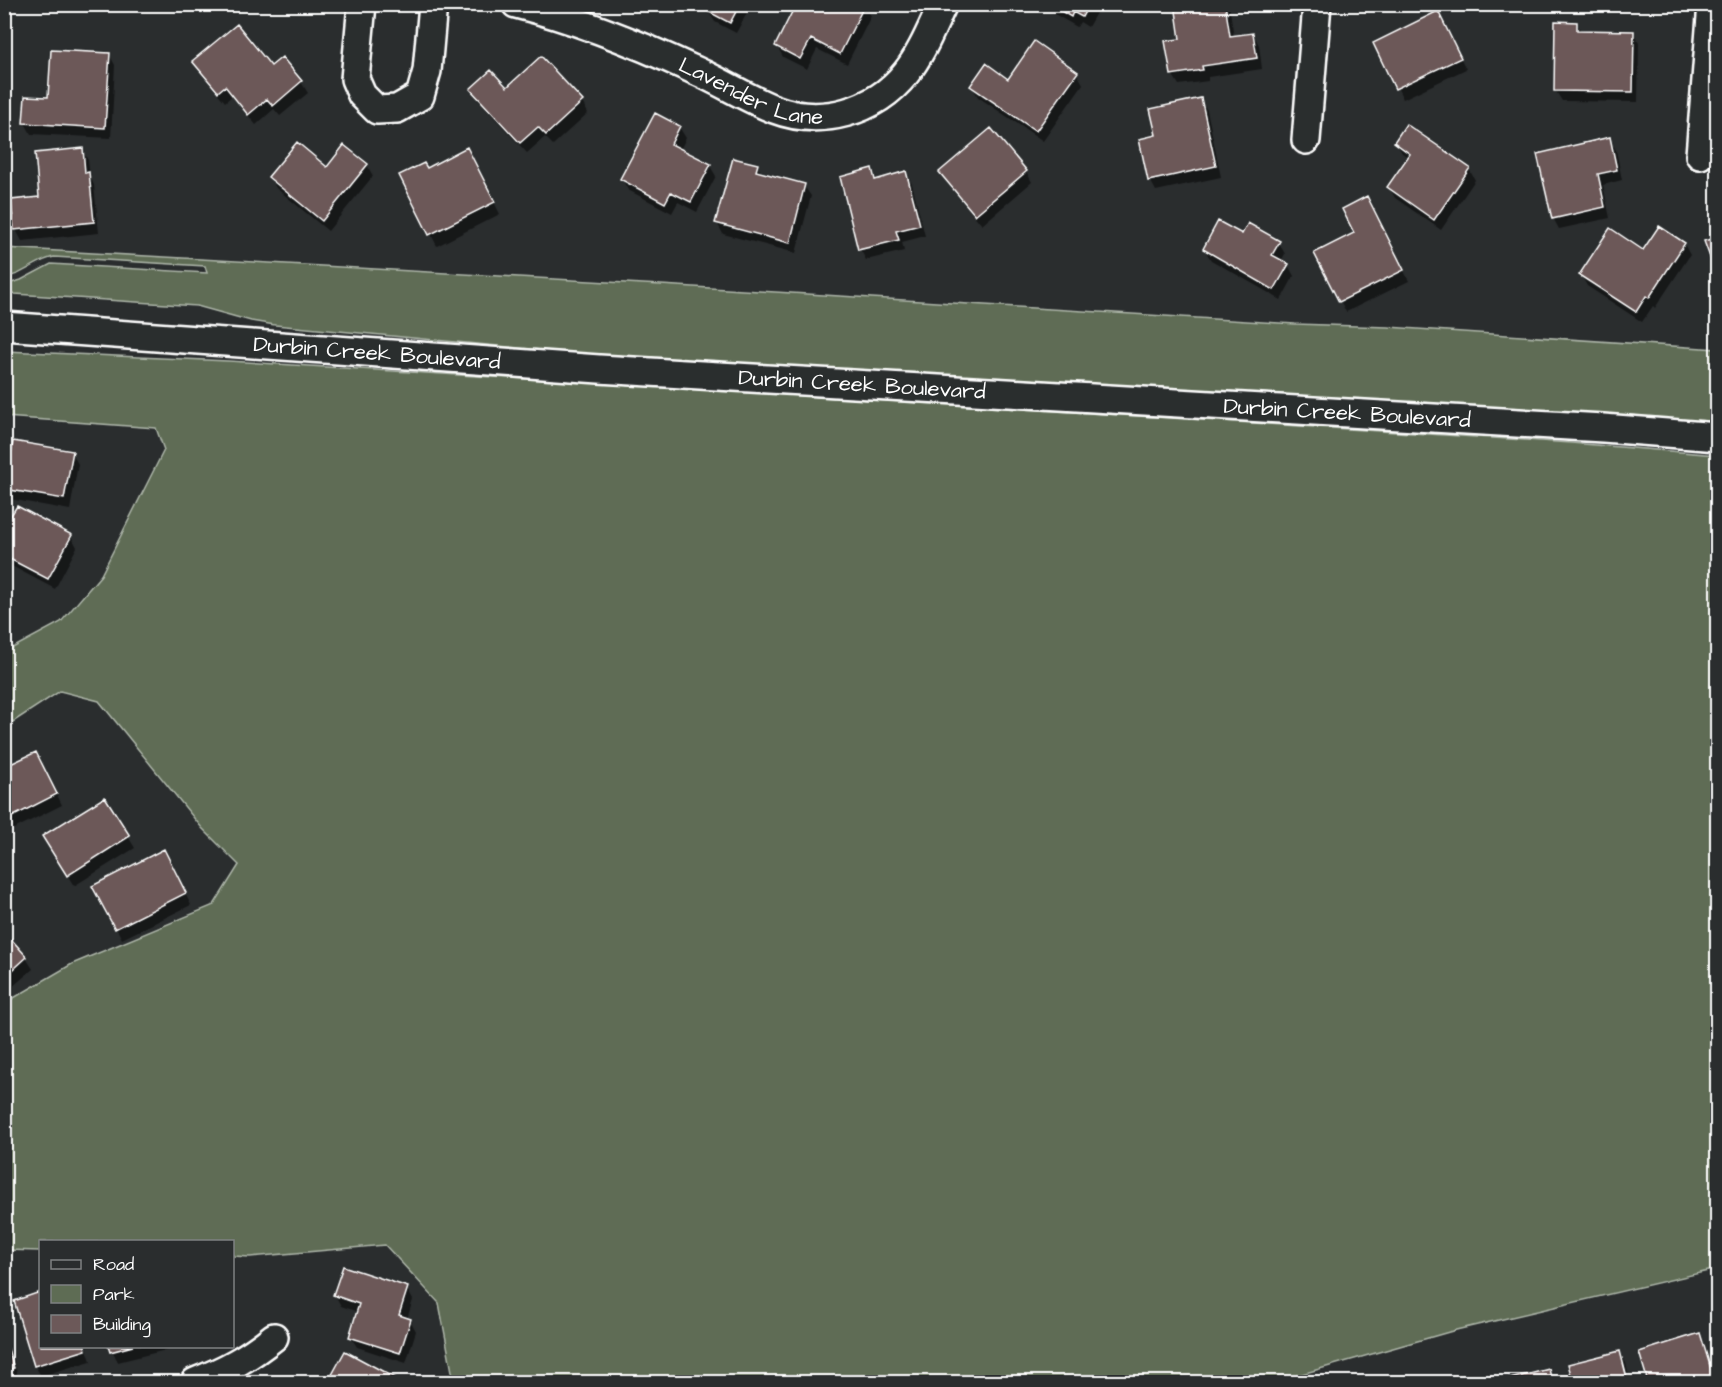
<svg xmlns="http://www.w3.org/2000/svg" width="1722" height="1387" font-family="'Architects Daughter',sans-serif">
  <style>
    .green { fill: #5e6c54; stroke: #aeb6aa; stroke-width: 1.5 }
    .shadow { fill: #0007 }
    .building { fill: #6c5959; stroke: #fff; stroke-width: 1.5 }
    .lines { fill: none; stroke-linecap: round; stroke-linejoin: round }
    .minor-casing { stroke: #fff; stroke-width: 32 }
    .minor { stroke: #2a2d2e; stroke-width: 27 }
    .labels { text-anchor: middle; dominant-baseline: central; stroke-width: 5; stroke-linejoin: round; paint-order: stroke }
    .street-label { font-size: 22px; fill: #fff; stroke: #2a2d2e }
  </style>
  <rect width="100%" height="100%" fill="#2a2d2e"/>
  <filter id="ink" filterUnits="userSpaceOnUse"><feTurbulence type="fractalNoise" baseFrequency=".0167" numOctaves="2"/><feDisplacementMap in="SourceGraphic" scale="12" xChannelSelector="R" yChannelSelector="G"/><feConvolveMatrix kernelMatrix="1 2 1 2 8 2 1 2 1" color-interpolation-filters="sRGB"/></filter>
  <g filter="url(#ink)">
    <!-- green -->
    <path class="green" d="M 4,248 L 661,285 L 1295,324 L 1388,327 L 1717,349 L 1717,423 L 595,355 L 275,325 L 251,321 L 197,306 L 15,294 L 5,290 L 5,285 L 21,280 L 51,264 L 207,273 L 205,266 L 54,257 C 36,260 23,276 5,277 Z
      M 5,351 L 228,361 L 1253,423 L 1571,443 L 1717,455 L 1717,1269 L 1456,1330 L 1274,1382 L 454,1382 L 439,1303 L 385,1245 L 250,1257 L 233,1256 L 232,1242 L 40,1242 L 40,1251 L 5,1250 L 5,1003 L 72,964 L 214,905 L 239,865 L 202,828 L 99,701 L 60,691 L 5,727 L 5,652 L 61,622 L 101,575 L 164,450 L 156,428 L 5,417 Z"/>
    <!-- shadow -->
    <path class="shadow" d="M 701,4 L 752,4 L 736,33 L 715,22 L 708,11 L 710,9 Z
      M 1037,4 L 1101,4 L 1088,27 L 1080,22 L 1077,27 Z
      M 1176,4 L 1229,4 L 1234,37 L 1253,34 L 1259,45 L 1262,69 L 1208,77 L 1208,81 L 1179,85 L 1172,74 L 1181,40 Z
      M 865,5 L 871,16 L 847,64 L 817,49 L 807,69 L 783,57 L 777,46 Z
      M 1443,23 L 1466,69 L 1403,99 L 1375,43 Z
      M 1576,23 L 1581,31 L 1633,32 L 1639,43 L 1638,102 L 1562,101 L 1555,90 Z
      M 109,54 L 115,65 L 111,138 L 31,134 L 25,123 L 49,98 Z
      M 541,58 L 582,102 L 588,113 L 553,145 L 545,137 L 527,153 L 478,100 L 472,90 L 507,90 Z
      M 282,59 L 301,82 L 308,93 L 280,116 L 274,109 L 256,125 L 232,96 L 225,102 L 200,72 L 194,61 L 271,68 Z
      M 1077,73 L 1083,84 L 1043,141 L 978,97 L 972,86 Z
      M 1200,100 L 1207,110 L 1221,177 L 1156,191 L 1150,180 L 1157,136 Z
      M 679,127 L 686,138 L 680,150 L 710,166 L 716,176 L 697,212 L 678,202 L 672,213 L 628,190 L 622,179 Z
      M 1609,139 L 1616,150 L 1622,180 L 1603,185 L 1610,218 L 1559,229 L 1553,218 Z
      M 1396,142 L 1469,169 L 1475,180 L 1441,230 L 1395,198 L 1389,187 L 1409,158 L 1402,153 Z
      M 82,150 L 88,160 L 90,177 L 94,185 L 99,233 L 22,241 L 16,230 L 12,201 L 41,198 Z
      M 473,160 L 500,214 L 437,246 L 401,176 Z
      M 367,165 L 373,176 L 328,231 L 276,188 L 270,177 Z
      M 757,165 L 762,174 L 804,186 L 811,196 L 796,253 L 723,234 L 717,223 Z
      M 871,170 L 878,181 L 906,173 L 912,184 L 925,236 L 902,242 L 904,251 L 866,260 L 860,249 Z
      M 1026,171 L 1032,182 L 982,225 L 947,183 L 941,172 Z
      M 1373,209 L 1409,281 L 1346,312 L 1316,253 L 1356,234 Z
      M 1242,236 L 1279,243 L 1285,254 L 1281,261 L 1288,265 L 1294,276 L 1281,300 L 1211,260 L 1204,249 Z
      M 1684,244 L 1690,255 L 1655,308 L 1653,306 L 1642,322 L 1587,286 L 1581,275 L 1644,252 Z
      M 72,453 L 78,464 L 70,510 L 4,498 L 4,461 L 11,462 Z
      M 4,528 L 71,536 L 77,547 L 55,589 L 4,562 Z
      M 4,597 L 12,610 L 4,615 Z
      M 42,764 L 62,805 L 4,834 L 4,769 Z
      M 105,799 L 135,848 L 74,886 L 50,847 Z
      M 169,862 L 191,905 L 122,939 L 94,886 Z
      M 4,934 L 26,958 L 33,969 L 4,994 Z
      M 407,1289 L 413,1300 L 407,1319 L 410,1320 L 416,1331 L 406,1363 L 357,1347 L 350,1336 L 358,1312 L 341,1306 L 335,1295 Z
      M 40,1294 L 40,1346 L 86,1346 L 91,1361 L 41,1376 L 35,1366 L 16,1302 Z
      M 4,1331 L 19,1379 L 7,1382 L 4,1382 Z
      M 1699,1335 L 1705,1346 L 1717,1382 L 1650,1382 L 1641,1353 Z
      M 110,1346 L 182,1346 L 118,1362 Z
      M 346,1353 L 398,1381 L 399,1382 L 330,1382 Z
      M 1619,1353 L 1626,1363 L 1630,1382 L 1575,1382 L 1570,1365 Z
      M 1548,1371 L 1555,1382 L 1504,1382 Z"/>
    <!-- building -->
    <path class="building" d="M 710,4 L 740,4 L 730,23 L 707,11 Z
      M 796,4 L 865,4 L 840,54 L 811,39 L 800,59 L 775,46 Z
      M 1049,4 L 1089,4 L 1082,17 L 1073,12 L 1071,17 Z
      M 1175,4 L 1225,4 L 1230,36 L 1253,33 L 1257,58 L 1202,66 L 1203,70 L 1171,75 L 1165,41 L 1180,39 Z
      M 1438,11 L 1461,58 L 1395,89 L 1373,43 Z
      M 1555,21 L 1577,22 L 1577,30 L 1634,31 L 1633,92 L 1554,91 Z
      M 237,24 L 271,66 L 282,57 L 302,81 L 273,106 L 267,99 L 248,115 L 225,86 L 218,92 L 192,61 Z
      M 1034,41 L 1078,72 L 1036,131 L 970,86 L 986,63 L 1008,79 Z
      M 51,50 L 110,53 L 105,128 L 23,123 L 25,96 L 48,97 Z
      M 541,56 L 583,101 L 546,135 L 538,127 L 520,143 L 470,89 L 491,70 L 507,87 Z
      M 1201,98 L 1216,166 L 1148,181 L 1139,139 L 1156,135 L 1150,109 Z
      M 655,113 L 680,126 L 671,144 L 711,164 L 691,202 L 671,192 L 665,203 L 620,179 Z
      M 1406,124 L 1470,168 L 1434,220 L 1387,187 L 1410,154 L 1394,142 Z
      M 991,128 L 1027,171 L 975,215 L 939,172 Z
      M 1610,137 L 1617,170 L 1598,174 L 1605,207 L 1552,219 L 1537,154 Z
      M 297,142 L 327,167 L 344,145 L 368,164 L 322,221 L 268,177 Z
      M 467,147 L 495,202 L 429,235 L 399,175 L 424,163 L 427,168 Z
      M 83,148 L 85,173 L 89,172 L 94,222 L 14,230 L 11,200 L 39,197 L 35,153 Z
      M 733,158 L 758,164 L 756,171 L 805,184 L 790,243 L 715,223 Z
      M 872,168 L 875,180 L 906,171 L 920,225 L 896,231 L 899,240 L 858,250 L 840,177 Z
      M 1367,196 L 1404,270 L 1339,302 L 1314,253 L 1354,233 L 1342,209 Z
      M 1218,221 L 1242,234 L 1248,223 L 1280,241 L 1272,255 L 1289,264 L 1274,290 L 1203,249 Z
      M 1659,226 L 1685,243 L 1649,298 L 1646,296 L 1636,312 L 1579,275 L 1610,228 L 1643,250 Z
      M 1718,237 L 1718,279 L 1704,241 Z
      M 13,441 L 73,451 L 64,499 L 4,489 L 4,460 L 10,461 Z
      M 17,506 L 72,535 L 48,579 L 4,556 L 4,526 Z
      M 36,752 L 57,794 L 4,821 L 4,767 Z
      M 105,797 L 130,836 L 67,876 L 42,836 Z
      M 164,849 L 186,893 L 115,929 L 92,886 Z
      M 4,931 L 27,957 L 4,978 Z
      M 343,1266 L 408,1287 L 399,1315 L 411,1319 L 400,1353 L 349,1337 L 359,1304 L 333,1295 Z
      M 40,1292 L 40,1346 L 85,1346 L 86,1350 L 34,1366 L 14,1301 Z
      M 1700,1333 L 1715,1382 L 1648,1382 L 1639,1352 Z
      M 4,1337 L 14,1368 L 4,1371 Z
      M 108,1346 L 133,1346 L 110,1352 Z
      M 345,1351 L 399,1380 L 397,1382 L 328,1382 Z
      M 1620,1351 L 1628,1382 L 1573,1382 L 1568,1364 Z
      M 1549,1369 L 1552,1382 L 1498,1382 Z"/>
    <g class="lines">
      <!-- minor casing -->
      <g class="minor-casing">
        <g id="minor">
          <path d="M 362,4 L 355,79 L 362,95 L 377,110 L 397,109 L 420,96 L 427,71 L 433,4"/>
          <path id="s1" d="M 516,4 C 576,19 636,43 692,69 C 720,81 746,98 774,109 C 821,127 875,112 906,73 C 922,53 932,27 943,4"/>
          <path d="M 1306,140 L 1317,4"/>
          <path d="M 1700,155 L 1712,4"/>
          <path id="s2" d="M 4,326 L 599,369 L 1603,428 L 1718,437"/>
          <path d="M 195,1382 C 226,1370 248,1358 274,1337"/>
        </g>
      </g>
      <!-- minor -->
      <use href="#minor" class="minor"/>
    </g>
  </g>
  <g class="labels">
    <!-- street labels -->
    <g class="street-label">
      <text stroke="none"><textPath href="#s1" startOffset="252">Lavender Lane</textPath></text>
      <text stroke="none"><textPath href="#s2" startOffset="374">Durbin Creek Boulevard</textPath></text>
      <text stroke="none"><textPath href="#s2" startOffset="860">Durbin Creek Boulevard</textPath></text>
      <text stroke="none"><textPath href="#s2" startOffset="1346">Durbin Creek Boulevard</textPath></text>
    </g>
  </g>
  <!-- margin -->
  <rect width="1722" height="1387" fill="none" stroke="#2a2d2e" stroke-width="24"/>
  <rect x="12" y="12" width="1698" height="1363" fill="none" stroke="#fff" stroke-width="2" filter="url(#ink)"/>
  <!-- legend -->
  <rect x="39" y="1240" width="195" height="108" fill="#2a2d2e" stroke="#7f8182" stroke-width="1.5"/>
  <rect x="51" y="1260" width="30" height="9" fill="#2a2d2e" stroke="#7f8182" stroke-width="1.5"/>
  <text x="93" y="1270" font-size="18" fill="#ffffff">Road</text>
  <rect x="51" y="1285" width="30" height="18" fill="#5e6c54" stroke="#7f8182" stroke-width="1.5"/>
  <text x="93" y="1300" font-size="18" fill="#ffffff">Park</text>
  <rect x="51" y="1315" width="30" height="18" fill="#6c5959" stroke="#7f8182" stroke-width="1.5"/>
  <text x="93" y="1330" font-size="18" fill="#ffffff">Building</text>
</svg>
